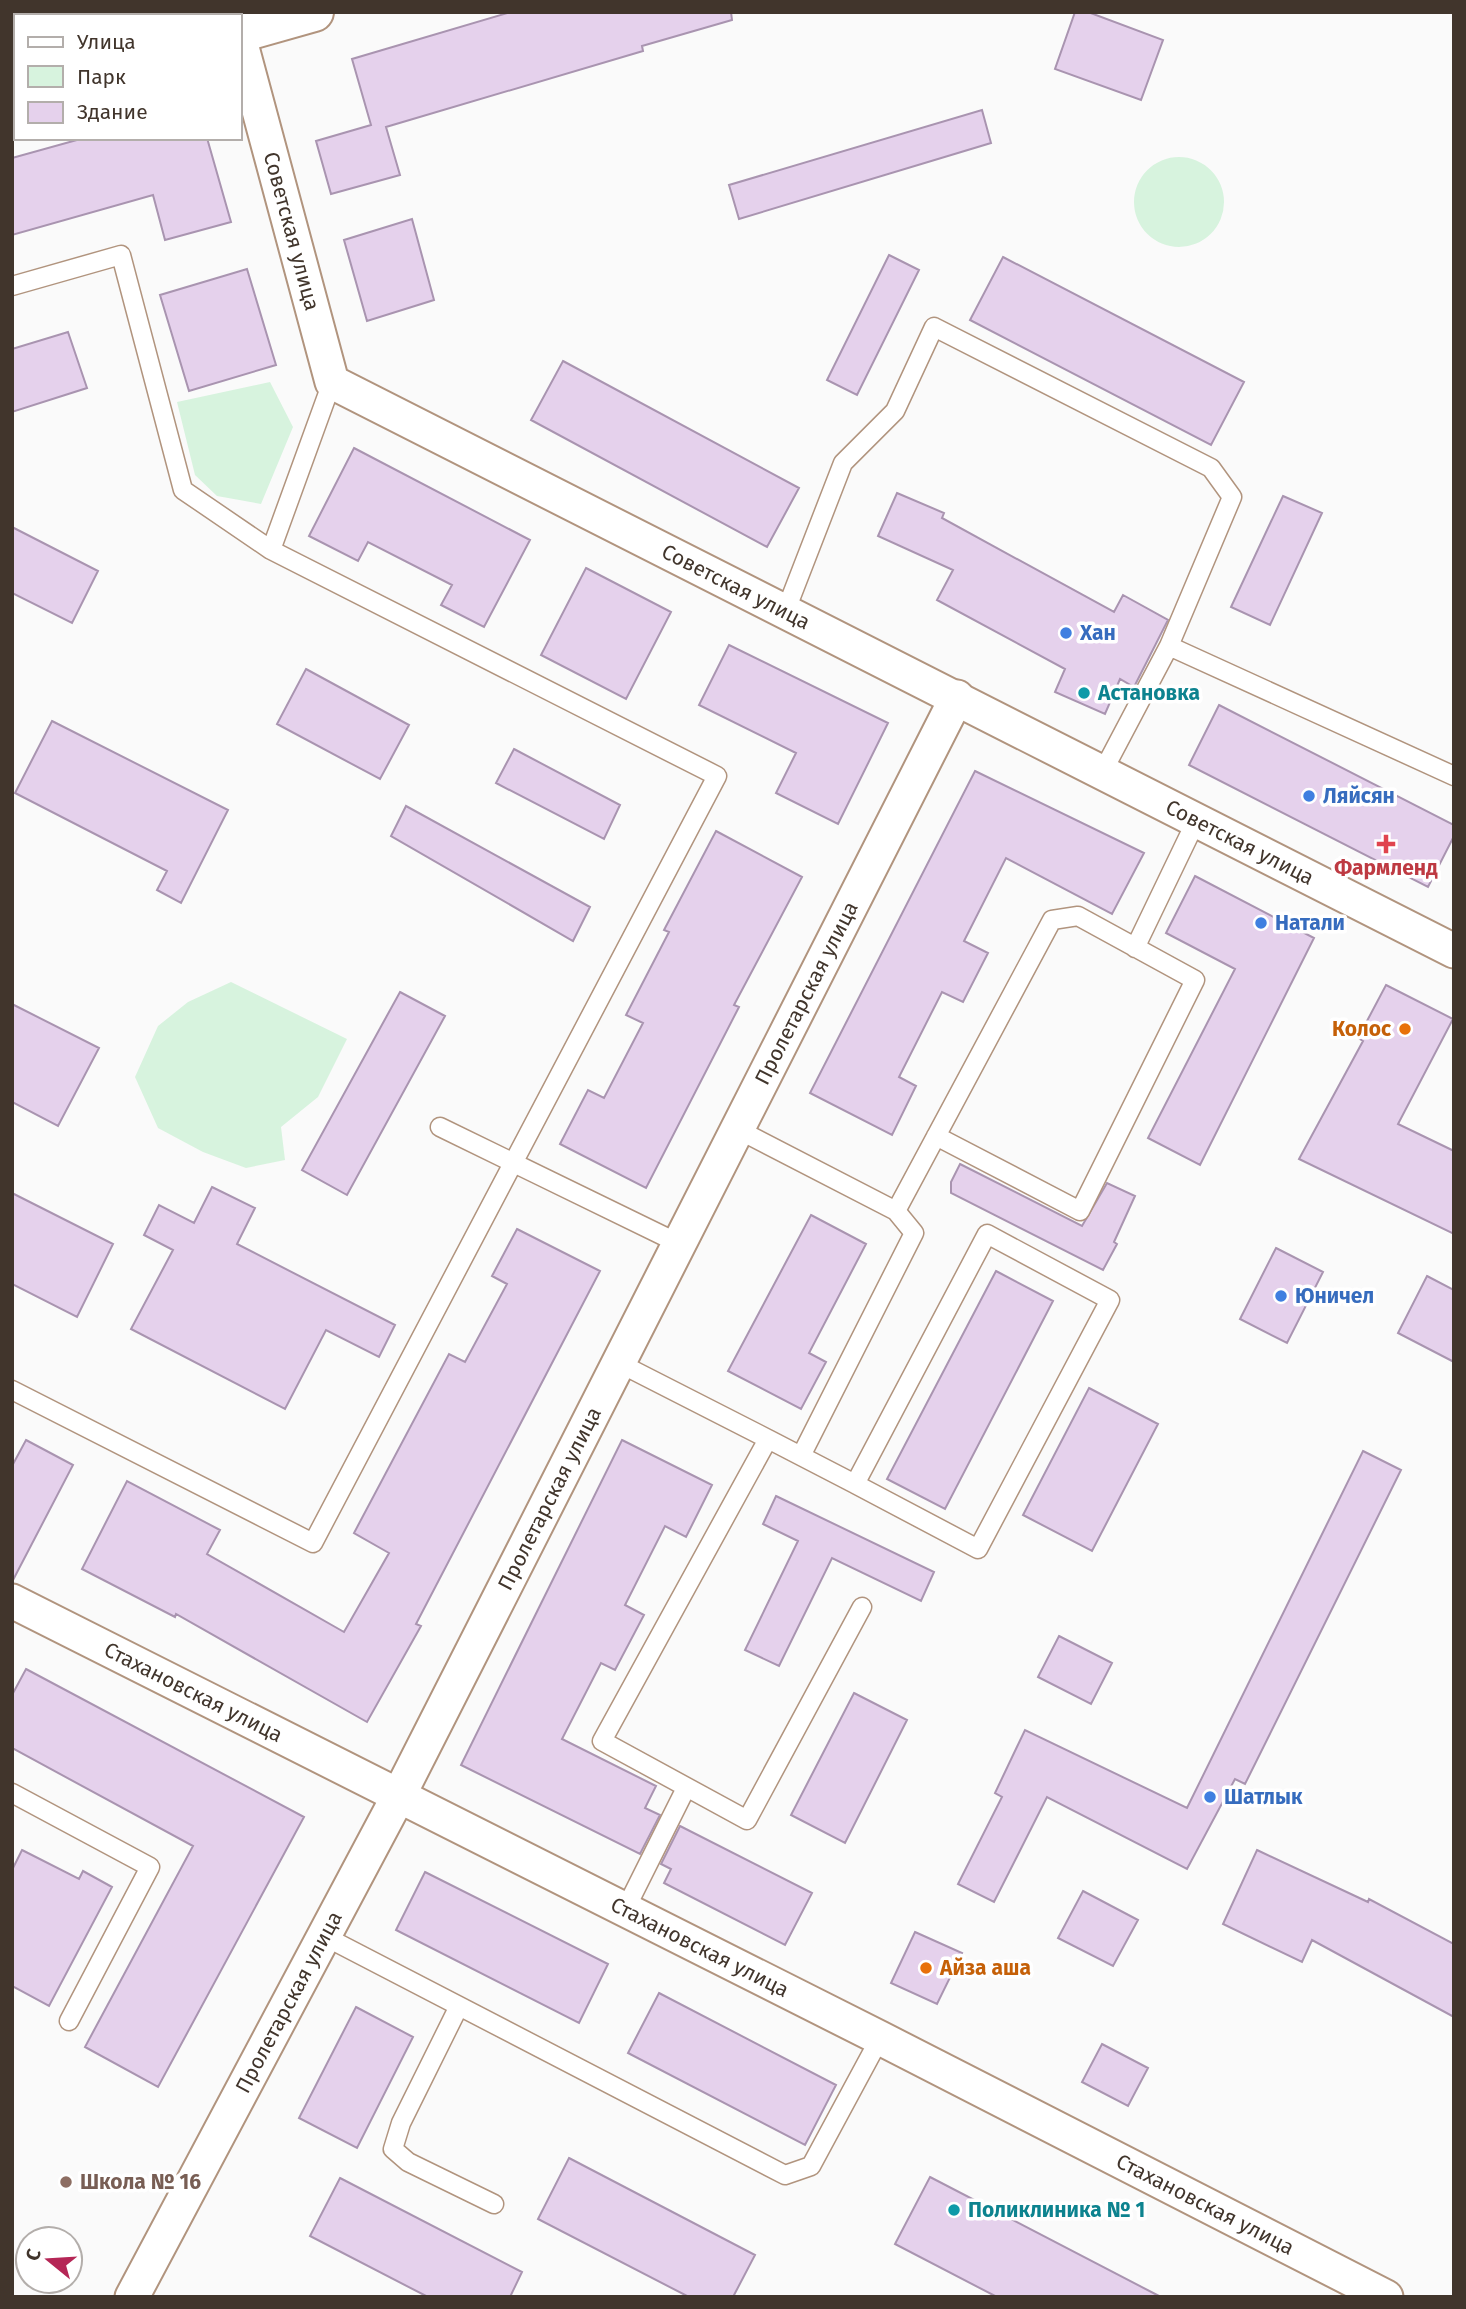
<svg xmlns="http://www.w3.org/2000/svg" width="1466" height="2309" font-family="'Fira Sans',sans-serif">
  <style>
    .green { fill: #d7f3de }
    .building { fill: #e5d1ec; stroke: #a994b0; stroke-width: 2 }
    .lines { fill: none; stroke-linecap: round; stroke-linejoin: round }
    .service-casing { stroke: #b1947e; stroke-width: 21 }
    .minor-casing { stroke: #b1947e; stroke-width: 37 }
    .tertiary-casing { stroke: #b1947e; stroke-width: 42 }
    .service { stroke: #fff; stroke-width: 18 }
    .minor { stroke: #fff; stroke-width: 33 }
    .tertiary { stroke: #fff; stroke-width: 38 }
    .shop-dot { fill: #3f7fe0; stroke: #fff; stroke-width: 2.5 }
    .culture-dot { fill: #0f9aa8; stroke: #fff; stroke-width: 2.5 }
    .health-dot { fill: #e0444e; stroke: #fff; stroke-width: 2.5 }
    .food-dot { fill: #e8710a; stroke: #fff; stroke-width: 2.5 }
    .education-dot { fill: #8d6e63; stroke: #fff; stroke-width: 2.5 }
    .labels { text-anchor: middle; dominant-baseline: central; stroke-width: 7; stroke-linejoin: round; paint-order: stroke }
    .street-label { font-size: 21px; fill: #41352c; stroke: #fff }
    .shop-label { font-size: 21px; font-weight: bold; fill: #366cbe; stroke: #fff; text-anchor: start }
    .culture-label { font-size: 21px; font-weight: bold; fill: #0d838f; stroke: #fff; text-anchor: start }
    .health-label { font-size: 21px; font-weight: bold; fill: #be3a42; stroke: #fff }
    .food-label { font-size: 21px; font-weight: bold; fill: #c56008; stroke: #fff; text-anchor: end }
    .education-label { font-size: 21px; font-weight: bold; fill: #785e54; stroke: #fff; text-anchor: start }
  </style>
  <rect width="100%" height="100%" fill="#fafafa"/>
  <!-- green -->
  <path class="green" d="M1134 202a45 45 0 1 1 90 0a45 45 0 1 1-90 0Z
    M 270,382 L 293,427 L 261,504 L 217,496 L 195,475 L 177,402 Z
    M 231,982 L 347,1039 L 318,1097 L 281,1127 L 285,1160 L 246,1168 L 203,1152 L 158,1128 L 135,1077 L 158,1026 L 188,1002 Z"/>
  <!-- building -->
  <path class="building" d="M 511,12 L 731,12 L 732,20 L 642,46 L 643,51 L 386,127 L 400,175 L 331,194 L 316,141 L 371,125 L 352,59 Z
    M 1075,12 L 1088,12 L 1163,40 L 1141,100 L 1055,69 Z
    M 982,110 L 991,143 L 739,219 L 729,185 Z
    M 84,138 L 207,138 L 231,222 L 165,240 L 153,195 L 12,235 L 12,158 Z
    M 412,219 L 434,300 L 367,321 L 344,240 Z
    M 889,255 L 919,270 L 857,395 L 827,380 Z
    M 1003,257 L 1244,382 L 1211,445 L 970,320 Z
    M 247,269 L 276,365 L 189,391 L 160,295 Z
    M 68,332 L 87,388 L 12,412 L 12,349 Z
    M 563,361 L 799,488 L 767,547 L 531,420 Z
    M 354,448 L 530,540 L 484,627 L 441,605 L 452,585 L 368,542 L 358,561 L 309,536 Z
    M 897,493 L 944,513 L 942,518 L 1114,612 L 1123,595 L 1168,620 L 1134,687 L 1120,679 L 1105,714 L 1055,692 L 1065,669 L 937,600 L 953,570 L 878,536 Z
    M 1283,496 L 1322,513 L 1270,625 L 1231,607 Z
    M 12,527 L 98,571 L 72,623 L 12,593 Z
    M 586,568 L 671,612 L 626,699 L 541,655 Z
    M 729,645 L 888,723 L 838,824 L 776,793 L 796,753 L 699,705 Z
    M 306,669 L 409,725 L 380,779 L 277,724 Z
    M 1219,705 L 1454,825 L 1454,836 L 1428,887 L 1189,765 Z
    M 52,721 L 228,810 L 181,903 L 157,890 L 167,871 L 15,793 Z
    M 514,749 L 620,805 L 604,839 L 496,783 Z
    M 975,771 L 1144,853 L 1112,914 L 1006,858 L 964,941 L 988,953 L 963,1002 L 942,992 L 899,1077 L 916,1086 L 892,1135 L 810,1093 Z
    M 406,806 L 590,907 L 573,941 L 391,836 Z
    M 716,831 L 802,877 L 734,1005 L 739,1007 L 646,1188 L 560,1144 L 588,1090 L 604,1098 L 643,1023 L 626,1015 L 669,932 L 664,930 Z
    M 1195,876 L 1314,938 L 1200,1165 L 1148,1138 L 1235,969 L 1166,933 Z
    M 1386,985 L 1453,1019 L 1398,1124 L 1454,1151 L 1454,1234 L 1299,1159 L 1363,1041 L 1358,1038 Z
    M 400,992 L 445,1016 L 347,1195 L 302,1170 Z
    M 12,1004 L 99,1048 L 58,1126 L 12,1102 Z
    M 960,1164 L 1082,1226 L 1107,1183 L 1135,1196 L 1114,1242 L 1117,1244 L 1103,1270 L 951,1193 L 951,1182 Z
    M 212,1187 L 255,1208 L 237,1244 L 395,1325 L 379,1357 L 326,1330 L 285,1409 L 131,1329 L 173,1250 L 144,1235 L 159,1205 L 194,1223 Z
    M 12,1193 L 113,1244 L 77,1317 L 12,1284 Z
    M 811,1215 L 866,1244 L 809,1353 L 826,1362 L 801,1409 L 728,1371 Z
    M 517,1229 L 600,1271 L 416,1624 L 421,1626 L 367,1722 L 176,1614 L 175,1617 L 82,1569 L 127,1481 L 220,1530 L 207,1554 L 344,1632 L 389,1553 L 354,1533 L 449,1354 L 465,1362 L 507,1284 L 492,1276 Z
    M 1276,1248 L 1323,1272 L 1287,1343 L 1240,1319 Z
    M 996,1271 L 1053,1301 L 945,1509 L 887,1479 Z
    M 1427,1276 L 1454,1290 L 1454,1362 L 1398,1333 Z
    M 1089,1388 L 1158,1424 L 1092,1551 L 1023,1515 Z
    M 26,1440 L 73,1465 L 12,1582 L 12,1466 Z
    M 622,1440 L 712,1485 L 686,1537 L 665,1526 L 625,1605 L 644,1615 L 615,1670 L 601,1663 L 562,1739 L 656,1786 L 645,1808 L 660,1815 L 640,1854 L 461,1765 Z
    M 1363,1451 L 1401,1470 L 1245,1784 L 1235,1779 L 1187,1869 L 1047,1797 L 994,1902 L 958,1884 L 1002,1797 L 995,1793 L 1025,1730 L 1187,1808 Z
    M 776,1496 L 934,1572 L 921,1601 L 832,1558 L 779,1666 L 745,1650 L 798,1541 L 763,1524 Z
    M 1059,1636 L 1112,1663 L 1091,1704 L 1038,1677 Z
    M 26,1669 L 304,1817 L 158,2087 L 85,2047 L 193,1846 L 12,1748 L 12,1695 Z
    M 854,1693 L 907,1720 L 845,1843 L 791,1815 Z
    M 680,1826 L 812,1893 L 785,1945 L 664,1883 L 671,1869 L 661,1864 Z
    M 22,1850 L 79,1879 L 83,1871 L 112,1887 L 49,2006 L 12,1986 L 12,1870 Z
    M 1257,1850 L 1368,1902 L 1369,1899 L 1454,1944 L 1454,2017 L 1312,1940 L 1302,1962 L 1223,1924 Z
    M 425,1872 L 608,1964 L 579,2023 L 396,1930 Z
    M 1083,1891 L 1138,1920 L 1113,1966 L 1058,1938 Z
    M 915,1932 L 962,1953 L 937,2004 L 891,1983 Z
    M 659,1993 L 836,2085 L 805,2145 L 628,2053 Z
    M 356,2007 L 413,2037 L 357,2148 L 299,2118 Z
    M 1102,2044 L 1148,2068 L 1128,2106 L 1082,2082 Z
    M 569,2158 L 755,2255 L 733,2297 L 689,2297 L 538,2219 Z
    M 930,2177 L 1161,2297 L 997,2297 L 895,2244 Z
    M 340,2178 L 522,2272 L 510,2297 L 428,2297 L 310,2236 Z"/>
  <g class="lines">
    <!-- service casing -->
    <g class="service-casing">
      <path id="service" d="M 12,286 L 121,255 L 183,490 L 271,550 L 717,776 L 313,1543 L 12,1390
        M 271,550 L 332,382
        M 786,610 L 843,463 L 895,411 L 934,327 L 1211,468 L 1232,497 L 1169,646
        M 1102,773 L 1169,646 L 1454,776
        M 1135,948 L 1197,819
        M 440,1127 L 680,1244
        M 739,1130 L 896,1211 L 1052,920 L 1078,916 L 1195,980 L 1080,1211 L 936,1136
        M 619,1363 L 768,1439 L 602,1741 L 747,1820 L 862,1607
        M 768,1439 L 855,1484 L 987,1234 L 1110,1300 L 978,1549 L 855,1484
        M 801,1456 L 914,1233 L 896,1211
        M 12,1793 L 150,1867 L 69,2021
        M 625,1910 L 686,1788
        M 324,1936 L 785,2175 L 811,2166 L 880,2038
        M 459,2006 L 401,2123 L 393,2149 L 408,2162 L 494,2204"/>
    </g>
    <!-- minor casing -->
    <g class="minor-casing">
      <g id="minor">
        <path id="s1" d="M 240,40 L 332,382 L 1454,951"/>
        <path id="s2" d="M 12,1601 L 880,2038 L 1386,2297"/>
        <path id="s3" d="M 132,2297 L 398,1797 L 957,697"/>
      </g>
    </g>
    <!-- tertiary casing -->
    <g class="tertiary-casing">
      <path id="tertiary" d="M 240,33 L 314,12
        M 12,99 L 16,98"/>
    </g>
    <!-- service -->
    <use href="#service" class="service"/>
    <!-- minor -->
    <use href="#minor" class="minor"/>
    <!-- tertiary -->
    <use href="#tertiary" class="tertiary"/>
  </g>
  <!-- markers -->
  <g class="shop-dot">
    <circle cx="1066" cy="633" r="7"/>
    <circle cx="1309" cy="796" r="7"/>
    <circle cx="1261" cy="923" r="7"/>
    <circle cx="1281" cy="1296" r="7"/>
    <circle cx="1210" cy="1797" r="7"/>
  </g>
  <g class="culture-dot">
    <circle cx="1084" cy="693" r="7"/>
    <circle cx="954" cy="2210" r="7"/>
  </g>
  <path class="health-dot" d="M1382.5 833.5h7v7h7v7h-7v7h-7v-7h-7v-7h7z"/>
  <g class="food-dot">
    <circle cx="1405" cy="1029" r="7"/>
    <circle cx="926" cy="1968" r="7"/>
  </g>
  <circle class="education-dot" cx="66" cy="2182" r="7"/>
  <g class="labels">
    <!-- street labels -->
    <g class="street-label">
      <text stroke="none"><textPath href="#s1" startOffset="198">Советская улица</textPath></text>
      <text stroke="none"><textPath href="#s1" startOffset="807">Советская улица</textPath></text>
      <text stroke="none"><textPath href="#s1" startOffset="1372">Советская улица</textPath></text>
      <text stroke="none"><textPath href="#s3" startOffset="1468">Пролетарская улица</textPath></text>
      <text stroke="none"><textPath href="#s3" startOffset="901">Пролетарская улица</textPath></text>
      <text stroke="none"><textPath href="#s2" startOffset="203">Стахановская улица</textPath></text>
      <text stroke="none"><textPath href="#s2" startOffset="770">Стахановская улица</textPath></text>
      <text stroke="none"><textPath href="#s3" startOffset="334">Пролетарская улица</textPath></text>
      <text stroke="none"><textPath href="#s2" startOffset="1337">Стахановская улица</textPath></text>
    </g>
    <!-- shop labels -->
    <g class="shop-label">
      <text x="1080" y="633">Хан</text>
      <text x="1323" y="796">Ляйсян</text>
      <text x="1275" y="923">Натали</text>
      <text x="1295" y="1296">Юничел</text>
      <text x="1224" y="1797">Шатлык</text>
    </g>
    <!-- culture labels -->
    <g class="culture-label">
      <text x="1098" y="693">Астановка</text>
      <text x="968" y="2210">Поликлиника № 1</text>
    </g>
    <!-- health labels -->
    <g class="health-label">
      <text x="1386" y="868">Фармленд</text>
    </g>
    <!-- food labels -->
    <g class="food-label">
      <text x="1391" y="1029">Колос</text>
      <text x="940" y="1968" text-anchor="start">Айза аша</text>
    </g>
    <!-- education labels -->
    <g class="education-label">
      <text x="80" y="2182">Школа № 16</text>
    </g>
  </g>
  <!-- border -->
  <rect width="1466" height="2309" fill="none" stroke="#41352c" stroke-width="28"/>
  <!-- legend -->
  <rect x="14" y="14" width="228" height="126" fill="#ffffff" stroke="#b3aeab" stroke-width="2"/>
  <rect x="28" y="37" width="35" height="10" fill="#ffffff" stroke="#b3aeab" stroke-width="2"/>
  <text x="77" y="49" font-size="21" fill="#41352c">Улица</text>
  <rect x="28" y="66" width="35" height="21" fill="#d7f3de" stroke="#b3aeab" stroke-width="2"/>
  <text x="77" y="84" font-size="21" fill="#41352c">Парк</text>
  <rect x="28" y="102" width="35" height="21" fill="#e5d1ec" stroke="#b3aeab" stroke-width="2"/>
  <text x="77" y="119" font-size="21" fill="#41352c">Здание</text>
  <!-- north arrow -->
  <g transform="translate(49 2260) rotate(288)"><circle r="33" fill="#ffffff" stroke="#b3aeab" stroke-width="2"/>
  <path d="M0-5L12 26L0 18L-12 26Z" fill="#b52656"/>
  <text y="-10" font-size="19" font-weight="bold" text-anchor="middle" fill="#41352c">С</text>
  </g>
</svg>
